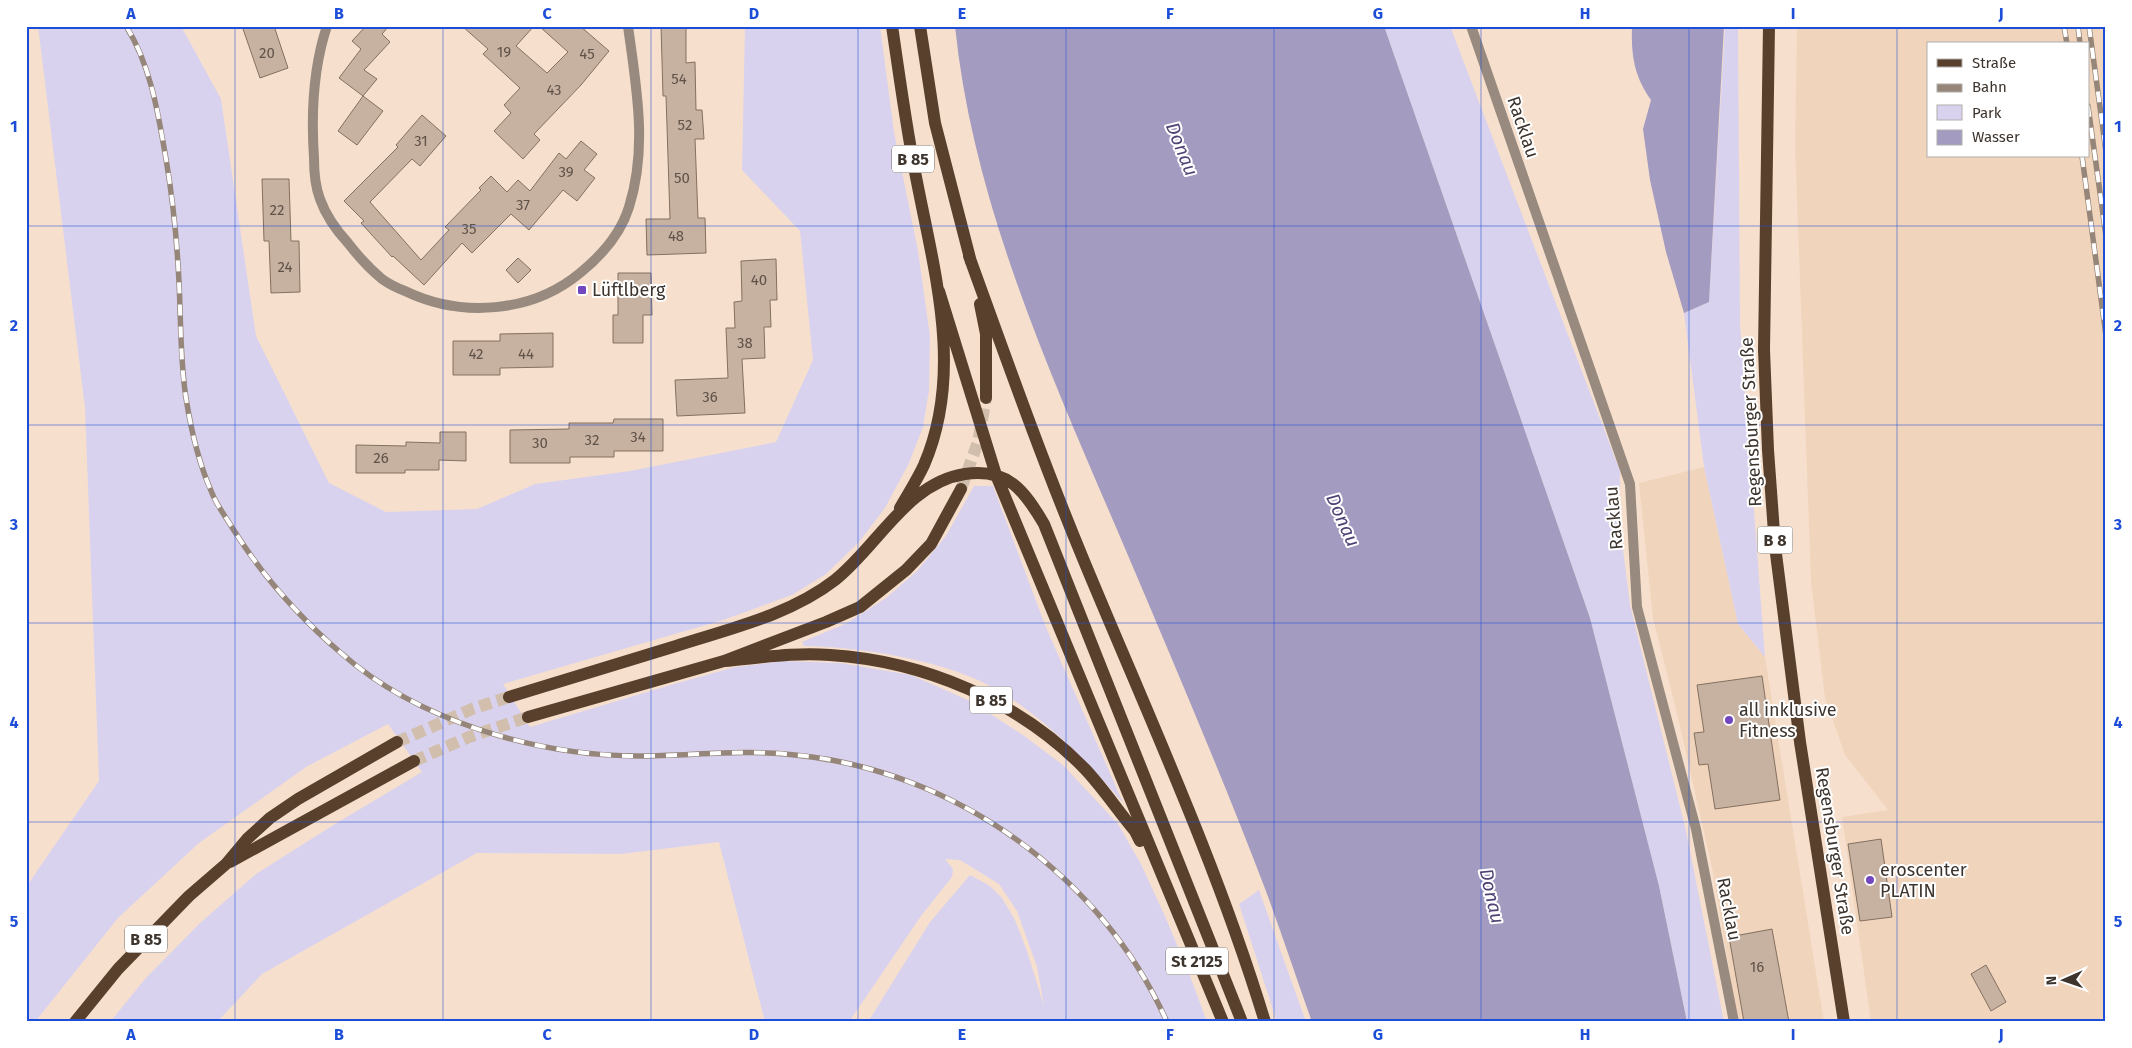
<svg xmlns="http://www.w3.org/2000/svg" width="2132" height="1048" font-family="'Fira Sans',sans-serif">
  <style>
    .built { fill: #f1d4bc; fill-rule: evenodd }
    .green { fill: #d9d2ee }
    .water { fill: #a49bc0 }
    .building { fill: #c7b1a0; stroke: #847060 }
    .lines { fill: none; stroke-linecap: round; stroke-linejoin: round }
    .primary-tunnel { stroke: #d1bead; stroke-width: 12; stroke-dasharray: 12 6; stroke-linecap: butt }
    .minor { stroke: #988a7e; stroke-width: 10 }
    .primary { stroke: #58402c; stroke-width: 12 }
    .rail-casing { stroke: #958679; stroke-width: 5.5 }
    .rail { stroke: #fff; stroke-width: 4; stroke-dasharray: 11; stroke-linecap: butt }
    .grid { fill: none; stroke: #1d4ed8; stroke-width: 1; stroke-opacity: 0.55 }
    .poi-dot { fill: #7246be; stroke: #fff; stroke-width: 2 }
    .labels { text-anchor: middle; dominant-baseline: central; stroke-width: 4; stroke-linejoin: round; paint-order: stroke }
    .number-label { font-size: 15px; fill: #60534a }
    .shield { fill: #fff; stroke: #77716c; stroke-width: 1 }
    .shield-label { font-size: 16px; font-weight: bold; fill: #3d342d }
    .street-label { font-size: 18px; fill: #3d342d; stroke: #fff }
    .poi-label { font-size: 18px; fill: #3d342d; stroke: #fff; text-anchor: start }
    .water-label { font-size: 19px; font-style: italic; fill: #514275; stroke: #fff }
    .neatline { fill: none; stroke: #1d4ed8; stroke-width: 2 }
    .grid-label { font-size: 16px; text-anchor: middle; font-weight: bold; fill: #1d4ed8 }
  </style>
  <rect width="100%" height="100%" fill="#f6e0cd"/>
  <!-- built -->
  <path class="built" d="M 1797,26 L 2106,26 L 2106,1022 L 1871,1022 L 1842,817 L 1888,810 L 1845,755 L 1825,698 L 1811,582 L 1795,145 ZM 1928,44 L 2088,44 L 2088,156 L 1928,156 Z
    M 1704,467 L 1738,624 L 1765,657 L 1824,1022 L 1738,1022 L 1712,867 L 1675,705 L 1653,619 L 1639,483 Z"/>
  <!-- green -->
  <path class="green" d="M 38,26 L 181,26 L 221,99 L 256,336 L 329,483 L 386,512 L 477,509 L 535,484 L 630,471 L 776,442 L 813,360 L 800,231 L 742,170 L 745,26 L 880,26 L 894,132 L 918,251 L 930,336 L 929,390 L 923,427 L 909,463 L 885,508 L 859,542 L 826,574 L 792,595 L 723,620 L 503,684 L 530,727 L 667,686 L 735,667 L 783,661 L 840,663 L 911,675 L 970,701 L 1023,735 L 1063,765 L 1118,824 L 1141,864 L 1164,914 L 1189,973 L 1207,1022 L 868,1022 L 930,922 L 970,875 L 990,886 L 1002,898 L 1015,920 L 1027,951 L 1044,1006 L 1037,967 L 1017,911 L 999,884 L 960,860 L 945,859 L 953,869 L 952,877 L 921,916 L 849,1022 L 765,1022 L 719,842 L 621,854 L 477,853 L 262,974 L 217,1022 L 110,1022 L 145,979 L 199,924 L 256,874 L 335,824 L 422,772 L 388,724 L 306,767 L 199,843 L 118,918 L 35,1022 L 26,1022 L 26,887 L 99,781 L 85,408 Z
    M 1384,26 L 1450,26 L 1620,471 L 1619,517 L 1630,605 L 1686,831 L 1724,1022 L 1687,1022 L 1659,886 L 1590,618 Z
    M 1725,26 L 1738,26 L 1740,324 L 1765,657 L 1738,624 L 1704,467 L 1684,313 L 1709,302 Z
    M 974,486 L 993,486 L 1045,625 L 1123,803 C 1085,759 1043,716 992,687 C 943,660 860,647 804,646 L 802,642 L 847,623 L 886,598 L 917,571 L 946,536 Z
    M 1259,890 L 1306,1022 L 1277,1022 L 1239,904 Z"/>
  <!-- water -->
  <path class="water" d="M 955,26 L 1384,26 L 1590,618 L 1659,886 L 1687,1022 L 1312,1022 C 1296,977 1281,931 1264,886 C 1220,771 1172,659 1124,546 C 1054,382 973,206 955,26 Z
    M 1632,26 L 1724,26 L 1709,302 L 1684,313 L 1666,252 L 1650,180 L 1643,129 L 1651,100 C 1634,76 1631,55 1632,26 Z"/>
  <!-- building -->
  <path class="building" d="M 242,26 L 274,26 L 288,68 L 260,78 Z
    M 366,26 L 389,26 L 382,34 L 390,42 L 364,70 L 377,79 L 363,96 L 339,78 L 361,49 L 352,41 Z
    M 462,26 L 534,26 L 516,46 L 547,73 L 568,52 L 539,26 L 580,26 L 609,51 L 581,85 L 534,134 L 540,140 L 523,159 L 494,131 L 511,113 L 504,105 L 520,88 L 483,54 L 488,49 Z
    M 661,26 L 686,26 L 686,63 L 695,62 L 696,110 L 702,110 L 704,139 L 695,139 L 698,218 L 705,218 L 706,253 L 647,255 L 646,219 L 670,219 L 666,96 L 663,96 Z
    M 363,96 L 383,111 L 357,145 L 338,131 Z
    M 422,115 L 446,136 L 420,166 L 412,159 L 370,202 L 421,260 L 449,230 L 445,227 L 481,190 L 479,188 L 491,176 L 507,192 L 518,180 L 530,191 L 559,153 L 566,159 L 581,141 L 597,154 L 584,170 L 595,178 L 577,201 L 563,190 L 529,230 L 511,214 L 472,253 L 462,243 L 424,285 L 393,256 L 392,257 L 361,223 L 364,221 L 344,201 L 398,147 L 396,145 Z
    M 262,179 L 289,179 L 291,241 L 299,241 L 300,292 L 271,293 L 269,241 L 264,241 Z
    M 518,258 L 531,270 L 518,283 L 506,270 Z
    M 776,259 L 777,300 L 770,300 L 771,327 L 764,327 L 765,358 L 742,359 L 745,413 L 677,416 L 675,380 L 728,378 L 726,328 L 735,328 L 734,302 L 742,301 L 741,261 Z
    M 618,273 L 651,273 L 652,315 L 643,315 L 643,343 L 613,343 L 613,315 L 618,315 Z
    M 553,333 L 553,367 L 500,368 L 500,375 L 453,375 L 453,341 L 500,341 L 500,334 Z
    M 614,419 L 663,419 L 663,451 L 614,451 L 614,457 L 570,457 L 570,463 L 510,463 L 510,430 L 569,429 L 569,423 L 613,423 Z
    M 440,432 L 466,432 L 466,461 L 439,460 L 439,470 L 405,470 L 405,473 L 356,473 L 356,445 L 406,446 L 406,442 L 440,443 Z
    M 1762,676 L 1780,800 L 1715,809 L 1708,764 L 1699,765 L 1694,733 L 1704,732 L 1697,685 Z
    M 1881,839 L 1892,917 L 1860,921 L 1848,844 Z
    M 1772,929 L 1789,1022 L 1744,1022 L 1729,937 Z
    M 1986,965 L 2006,1002 L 1991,1011 L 1971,974 Z"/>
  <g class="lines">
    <!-- primary-tunnel -->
    <path class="primary-tunnel" d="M 961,489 L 978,442 L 986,398
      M 397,742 L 472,709 L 509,697
      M 414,761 L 469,737 L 528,717"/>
    <!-- minor -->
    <path class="minor" d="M 327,26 C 313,68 311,114 314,158 C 314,171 315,186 320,199 C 326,216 336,230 348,243 C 358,256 370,269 382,279 C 389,284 397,288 405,291 C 461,318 532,313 580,273 C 601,256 621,233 629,207 C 648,147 636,86 628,26
      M 1471,26 L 1630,484 L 1637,607 L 1696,829 L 1734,1022"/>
    <!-- primary -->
    <path class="primary" d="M 892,26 C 900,80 907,134 918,187 C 936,278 963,375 924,465 C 917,480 908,494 900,508
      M 920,26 L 935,123 L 971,262
      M 1769,26 L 1764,350 L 1768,450 L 1775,546 L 1800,742 L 1844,1022
      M 969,256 C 1006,358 1042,460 1084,561 C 1147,713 1217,864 1265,1022
      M 939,291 L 996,475 L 1223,1022
      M 980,304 L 986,334 L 986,398
      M 724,661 C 759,658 795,652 830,655 C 924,661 1019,701 1085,769 C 1103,788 1118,811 1135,831 L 1140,841
      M 509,697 C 565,680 620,663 676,646 C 729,629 790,615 835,580 C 877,547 908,482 965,474 C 1008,468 1024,490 1044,524 L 1242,1022
      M 528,717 L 724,661 L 826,622 L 860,607 L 906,570 L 931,544 L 961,489
      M 230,862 L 414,761
      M 75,1022 L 118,969 L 189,896 L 226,864 L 247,839 L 270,818 L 298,799 L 397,742"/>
    <!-- rail casing -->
    <g class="rail-casing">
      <path id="rail" d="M 126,26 C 151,66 158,113 166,159 C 173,200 177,241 179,282 C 181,321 180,360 186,398 C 191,430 199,464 212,493 C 217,506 226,517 233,529 C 262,575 299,617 341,653 C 418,721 537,756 639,756 C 691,756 743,749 795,755 C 954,770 1102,876 1167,1022
        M 2064,26 L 2067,44
        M 2078,26 L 2080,44
        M 2089,26 L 2106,152
        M 2088,106 L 2106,236
        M 2082,156 L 2106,336"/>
    </g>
    <!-- rail -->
    <use href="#rail" class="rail"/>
  </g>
  <!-- grid -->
  <path class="grid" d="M 235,26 L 235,1022M 443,26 L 443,1022M 651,26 L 651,1022M 858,26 L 858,1022M 1066,26 L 1066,1022M 1274,26 L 1274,1022M 1481,26 L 1481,1022M 1689,26 L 1689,1022M 1897,26 L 1897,1022M 26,226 L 2106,226M 26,425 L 2106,425M 26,623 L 2106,623M 26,822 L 2106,822"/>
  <!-- markers -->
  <g class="poi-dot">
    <rect x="577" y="285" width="10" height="10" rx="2.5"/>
    <circle cx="1729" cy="720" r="5"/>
    <circle cx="1870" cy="880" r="5"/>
  </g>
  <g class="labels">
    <!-- number labels -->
    <g class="number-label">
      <text x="504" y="52">19</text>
      <text x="267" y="53">20</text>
      <text x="587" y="54">45</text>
      <text x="679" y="79">54</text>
      <text x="554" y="90">43</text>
      <text x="685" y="125">52</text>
      <text x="421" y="141">31</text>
      <text x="566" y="172">39</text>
      <text x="682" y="178">50</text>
      <text x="523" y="205">37</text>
      <text x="277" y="210">22</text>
      <text x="469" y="229">35</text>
      <text x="676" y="236">48</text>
      <text x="285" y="267">24</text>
      <text x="759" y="280">40</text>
      <text x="745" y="343">38</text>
      <text x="476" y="354">42</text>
      <text x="526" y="354">44</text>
      <text x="710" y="397">36</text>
      <text x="638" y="437">34</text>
      <text x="592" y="440">32</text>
      <text x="540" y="443">30</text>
      <text x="381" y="458">26</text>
      <text x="1757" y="967">16</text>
    </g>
    <!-- shield labels -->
    <g class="shield">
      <rect x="892" y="145.5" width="42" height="27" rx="4"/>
      <rect x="1757.5" y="526.5" width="35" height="27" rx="4"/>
      <rect x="970" y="686.5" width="42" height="27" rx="4"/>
      <rect x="125" y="925.5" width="42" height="27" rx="4"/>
      <rect x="1166" y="947.5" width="62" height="27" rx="4"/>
    </g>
    <g class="shield-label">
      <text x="913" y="159">B 85</text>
      <text x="1775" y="540">B 8</text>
      <text x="991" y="700">B 85</text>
      <text x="146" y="939">B 85</text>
      <text x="1197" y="961">St 2125</text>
    </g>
    <!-- street labels -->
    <g class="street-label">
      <text transform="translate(1523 127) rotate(71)">Racklau</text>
      <text transform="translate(1751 422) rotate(-93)">Regensburger Straße</text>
      <text transform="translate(1614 518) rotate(-95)">Racklau</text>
      <text transform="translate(1835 851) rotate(81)">Regensburger Straße</text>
      <text transform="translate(1729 909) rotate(79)">Racklau</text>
    </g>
    <!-- poi labels -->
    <g class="poi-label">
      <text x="592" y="290">Lüftlberg</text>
      <text x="1739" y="710">all inklusive<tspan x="1739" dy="21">Fitness</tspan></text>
      <text x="1880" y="870">eroscenter<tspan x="1880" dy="21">PLATIN</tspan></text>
    </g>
    <!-- water labels -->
    <g class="water-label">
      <text transform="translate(1182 149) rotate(68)">Donau</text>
      <text transform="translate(1343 520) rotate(66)">Donau</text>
      <text transform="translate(1492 896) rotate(77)">Donau</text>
    </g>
  </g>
  <!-- border -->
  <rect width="2132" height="1048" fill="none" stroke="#ffffff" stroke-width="55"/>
  <!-- legend -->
  <rect x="1927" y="42" width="162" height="115" fill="#ffffff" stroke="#b1aeab"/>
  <rect x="1937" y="59" width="25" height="8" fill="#58402c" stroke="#b1aeab"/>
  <text x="1972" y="68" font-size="15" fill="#3d342d">Straße</text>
  <rect x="1937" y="84" width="25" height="8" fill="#958679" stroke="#b1aeab"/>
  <text x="1972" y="92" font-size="15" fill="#3d342d">Bahn</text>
  <rect x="1937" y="105" width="25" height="15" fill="#d9d2ee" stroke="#b1aeab"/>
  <text x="1972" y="118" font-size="15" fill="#3d342d">Park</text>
  <rect x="1937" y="130" width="25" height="15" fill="#a49bc0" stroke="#b1aeab"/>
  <text x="1972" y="142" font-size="15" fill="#3d342d">Wasser</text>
  <!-- north arrow -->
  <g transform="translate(2064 980) rotate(268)" stroke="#ffffff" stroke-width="4" paint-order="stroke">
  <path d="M0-4L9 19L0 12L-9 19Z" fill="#3d342d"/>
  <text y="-8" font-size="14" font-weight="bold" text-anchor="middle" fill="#3d342d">N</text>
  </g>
  <rect x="28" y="28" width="2076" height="992" class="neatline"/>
  <g class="grid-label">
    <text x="131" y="19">A</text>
    <text x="339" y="19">B</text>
    <text x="547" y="19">C</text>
    <text x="754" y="19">D</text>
    <text x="962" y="19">E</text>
    <text x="1170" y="19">F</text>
    <text x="1378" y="19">G</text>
    <text x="1585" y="19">H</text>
    <text x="1793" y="19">I</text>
    <text x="2001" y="19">J</text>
    <text x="14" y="132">1</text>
    <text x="2118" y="132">1</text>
    <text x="14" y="331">2</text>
    <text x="2118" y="331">2</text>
    <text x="14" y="530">3</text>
    <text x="2118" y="530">3</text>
    <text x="14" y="728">4</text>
    <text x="2118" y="728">4</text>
    <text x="14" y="927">5</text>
    <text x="2118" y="927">5</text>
    <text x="131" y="1040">A</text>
    <text x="339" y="1040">B</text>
    <text x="547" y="1040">C</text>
    <text x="754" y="1040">D</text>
    <text x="962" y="1040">E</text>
    <text x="1170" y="1040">F</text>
    <text x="1378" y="1040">G</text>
    <text x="1585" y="1040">H</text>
    <text x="1793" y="1040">I</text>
    <text x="2001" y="1040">J</text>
  </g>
</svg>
